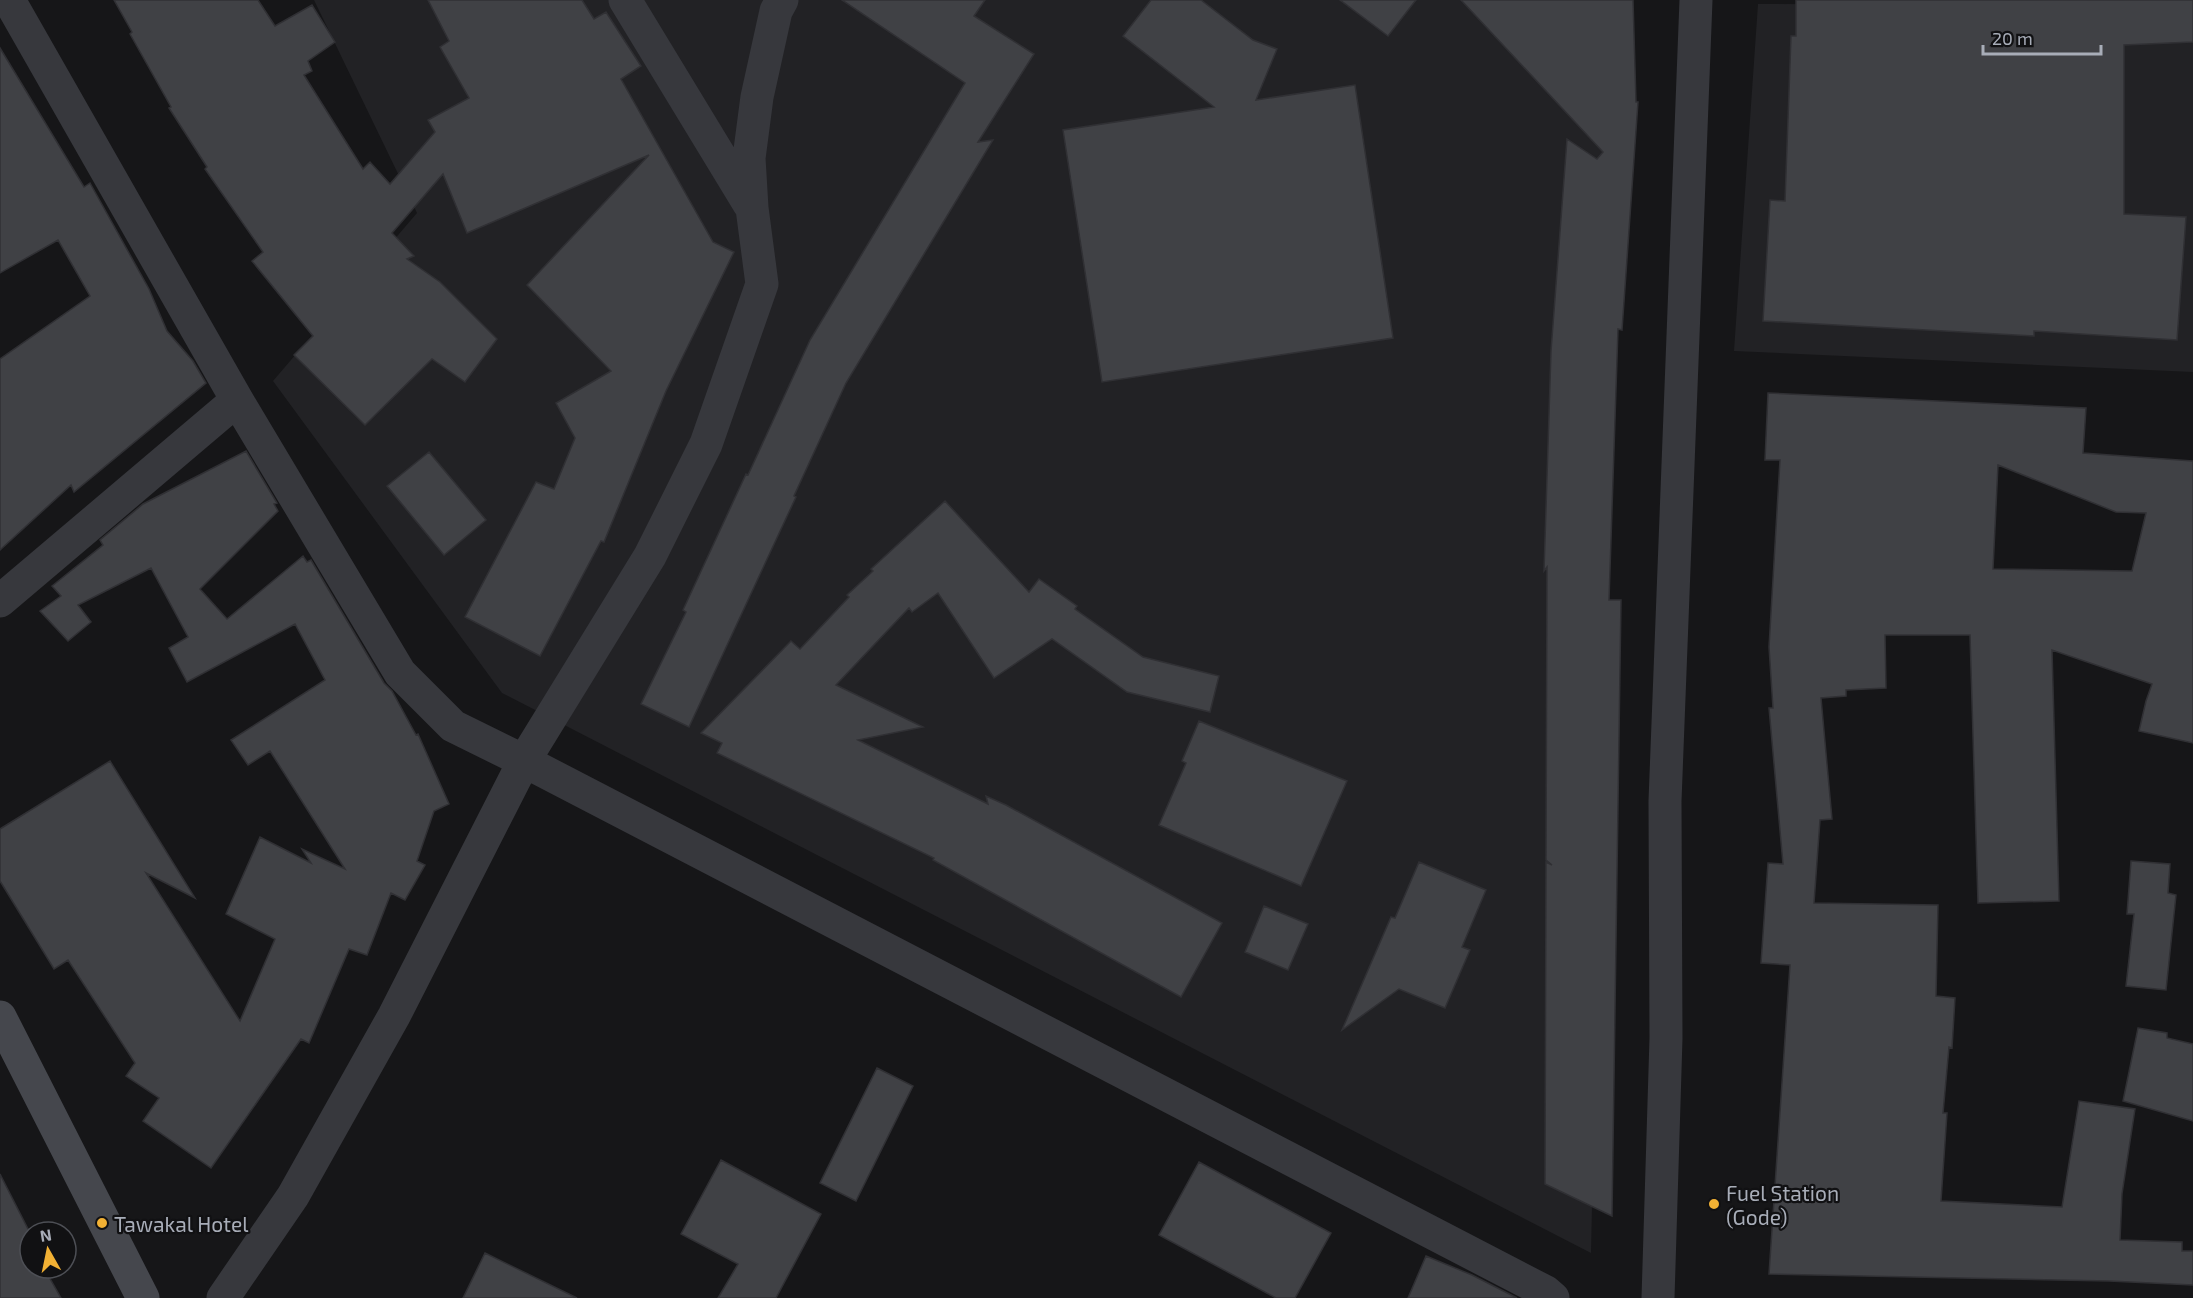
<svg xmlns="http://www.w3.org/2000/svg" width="2193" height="1298" font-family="'Exo 2',sans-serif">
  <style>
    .built { fill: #222225 }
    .building { fill: #404145; stroke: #303034; stroke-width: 1.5; fill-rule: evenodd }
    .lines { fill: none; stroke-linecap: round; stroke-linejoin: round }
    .street { stroke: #37383d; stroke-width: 33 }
    .secondary { stroke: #45474d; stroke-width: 33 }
    .poi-dot { fill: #f2b134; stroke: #111113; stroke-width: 2 }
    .labels { text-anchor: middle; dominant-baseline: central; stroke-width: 4.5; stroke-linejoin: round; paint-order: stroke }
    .poi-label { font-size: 21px; fill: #a8adb8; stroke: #111113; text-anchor: start }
  </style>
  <rect width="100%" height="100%" fill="#161618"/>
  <!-- built -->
  <path class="built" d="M 314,0 L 1618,0 L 1591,1253 L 502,693 L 273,381 L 417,213 Z
    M 1758,4 L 2193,6 L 2193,372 L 1734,351 Z"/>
  <!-- building -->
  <path class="building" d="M 114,0 L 258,0 L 275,26 L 312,5 L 335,42 L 308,61 L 312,71 L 304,75 L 363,169 L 370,162 L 390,184 L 435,132 L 428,120 L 469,98 L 440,47 L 449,41 L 428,0 L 582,0 L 594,19 L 606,12 L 641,66 L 621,79 L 713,242 L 734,252 L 666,391 L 604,542 L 601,541 L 540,656 L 465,617 L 536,482 L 554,489 L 575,438 L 556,403 L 611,371 L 527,285 L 649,155 L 467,233 L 443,174 L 392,233 L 414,256 L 407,259 L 440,282 L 497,339 L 465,382 L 432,359 L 365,425 L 294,355 L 313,336 L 252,261 L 263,252 L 205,169 L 207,167 L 169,108 L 171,107 L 130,34 L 132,32 Z
    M 842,0 L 985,0 L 974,16 L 1034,54 L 978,142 L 993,140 L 846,383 L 794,496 L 796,497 L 689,727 L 641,704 L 686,612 L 683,610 L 746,474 L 748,475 L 810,340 L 965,83 Z
    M 1151,0 L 1201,0 L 1253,40 L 1277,49 L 1256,100 L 1355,85 L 1393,338 L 1102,382 L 1063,130 L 1214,107 L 1123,36 Z
    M 1340,0 L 1416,0 L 1388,36 Z
    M 1461,0 L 1633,0 L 1636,102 L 1638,102 L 1622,330 L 1618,329 L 1609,600 L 1621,600 L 1612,1216 L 1545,1184 L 1546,862 L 1552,865 L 1546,860 L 1547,567 L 1544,571 L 1551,351 L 1567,139 L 1597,159 L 1603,152 Z
    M 1796,0 L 2193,0 L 2193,42 L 2124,45 L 2124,214 L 2186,217 L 2177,340 L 2034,331 L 2034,336 L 1763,321 L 1770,200 L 1785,201 L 1791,36 L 1796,36 Z
    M 0,48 L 84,187 L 90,183 L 149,289 L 167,331 L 193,361 L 206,383 L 74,492 L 71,485 L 0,550 L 0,359 L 90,296 L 58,240 L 0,273 Z
    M 1768,393 L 2086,408 L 2083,453 L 2193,461 L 2193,743 L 2139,731 L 2146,701 L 2152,684 L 2052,650 L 2059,901 L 1978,903 L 1970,635 L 1885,635 L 1886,688 L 1846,690 L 1846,696 L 1821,698 L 1832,819 L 1820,820 L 1814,903 L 1938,905 L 1936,996 L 1955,998 L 1952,1048 L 1949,1047 L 1943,1113 L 1947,1113 L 1941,1201 L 2062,1207 L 2079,1101 L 2135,1109 L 2122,1194 L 2120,1240 L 2182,1242 L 2182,1251 L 2193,1251 L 2193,1285 L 2109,1281 L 1769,1274 L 1790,965 L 1761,963 L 1768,863 L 1783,864 L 1769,708 L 1773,708 L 1769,647 L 1780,460 L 1765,460 ZM 1998,465 L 2116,512 L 2146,513 L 2132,571 L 1993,569 Z
    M 246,451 L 277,503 L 274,504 L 278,511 L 200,589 L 227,619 L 303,556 L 307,562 L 311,560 L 384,683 L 392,691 L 416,735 L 418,734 L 449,804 L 434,811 L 417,861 L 425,865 L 405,900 L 391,893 L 367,955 L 349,949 L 309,1043 L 301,1039 L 211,1168 L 143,1121 L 159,1098 L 126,1076 L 135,1063 L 68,960 L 54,969 L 0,881 L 0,829 L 110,761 L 195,898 L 146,873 L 240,1021 L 275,939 L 226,914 L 260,837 L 311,863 L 302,849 L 345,869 L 270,751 L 248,765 L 231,740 L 325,680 L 295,624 L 187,682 L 169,648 L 188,637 L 151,568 L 78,605 L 91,622 L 68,641 L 40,611 L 61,596 L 52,586 L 103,545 L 100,540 L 143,504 Z
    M 429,452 L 486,520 L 444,555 L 387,486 Z
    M 945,501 L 1029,592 L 1039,579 L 1077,606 L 1075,609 L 1143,657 L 1219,676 L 1210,712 L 1127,692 L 1052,639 L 994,678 L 938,593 L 912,612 L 909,608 L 836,685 L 923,727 L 858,740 L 988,804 L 986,796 L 1006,805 L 1222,923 L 1181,997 L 933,860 L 934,858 L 717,753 L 722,743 L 701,733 L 791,641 L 800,649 L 849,597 L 847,595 L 873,571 L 871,569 Z
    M 1199,721 L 1347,781 L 1301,886 L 1159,825 L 1186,763 L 1182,761 Z
    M 2131,861 L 2170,864 L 2168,893 L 2176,895 L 2166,990 L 2126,986 L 2134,914 L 2127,914 Z
    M 1419,862 L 1486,890 L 1462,947 L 1470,950 L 1445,1008 L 1399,989 L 1342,1030 L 1391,917 L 1395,918 Z
    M 1264,906 L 1308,924 L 1288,970 L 1245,952 Z
    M 2138,1028 L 2167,1033 L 2167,1038 L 2193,1044 L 2193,1121 L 2123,1101 Z
    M 877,1068 L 913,1086 L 856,1201 L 820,1183 Z
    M 721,1160 L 821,1214 L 776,1298 L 718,1298 L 738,1264 L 681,1234 Z
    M 1199,1162 L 1331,1233 L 1295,1298 L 1276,1298 L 1159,1235 Z
    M 0,1174 L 30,1233 L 30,1268 L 44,1268 L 61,1298 L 0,1298 Z
    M 485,1253 L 577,1298 L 463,1298 Z
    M 1426,1256 L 1472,1275 L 1517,1298 L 1408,1298 Z"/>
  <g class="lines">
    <!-- street -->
    <path class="street" d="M 9,0 L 237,400 L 400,673 L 453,726 L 524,761 L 1546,1292 L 1553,1298
      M 625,0 L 749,204
      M 0,601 L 237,400
      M 223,1298 L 293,1196 L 394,1016 L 524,761 L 650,556 L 706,444 L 762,284 L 752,208 L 749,158 L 757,97 L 776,11 L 782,0
      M 1658,1298 L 1666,1038 L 1665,801 L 1696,0"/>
    <!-- secondary -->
    <path class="secondary" d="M 0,1017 L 143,1298"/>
  </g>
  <!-- markers -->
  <g class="poi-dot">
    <circle cx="1714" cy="1204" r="6"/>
    <circle cx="102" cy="1223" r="6"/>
  </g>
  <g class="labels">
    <!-- poi labels -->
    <g class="poi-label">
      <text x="1726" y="1192">Fuel Station<tspan x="1726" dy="24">(Gode)</tspan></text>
      <text x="114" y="1223">Tawakal Hotel</text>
    </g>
  </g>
  <!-- north arrow -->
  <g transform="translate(48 1250) rotate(351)"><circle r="28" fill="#111113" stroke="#4d4f55" stroke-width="1.5"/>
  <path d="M0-4.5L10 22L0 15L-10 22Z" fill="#f2b134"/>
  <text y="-9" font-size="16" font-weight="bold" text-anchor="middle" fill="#a8adb8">N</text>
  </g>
  <!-- scale -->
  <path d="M1983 45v9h118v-9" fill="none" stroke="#a8adb8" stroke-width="3"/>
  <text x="1992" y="45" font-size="18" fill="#a8adb8" stroke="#111113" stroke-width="4.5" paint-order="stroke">20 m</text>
</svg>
